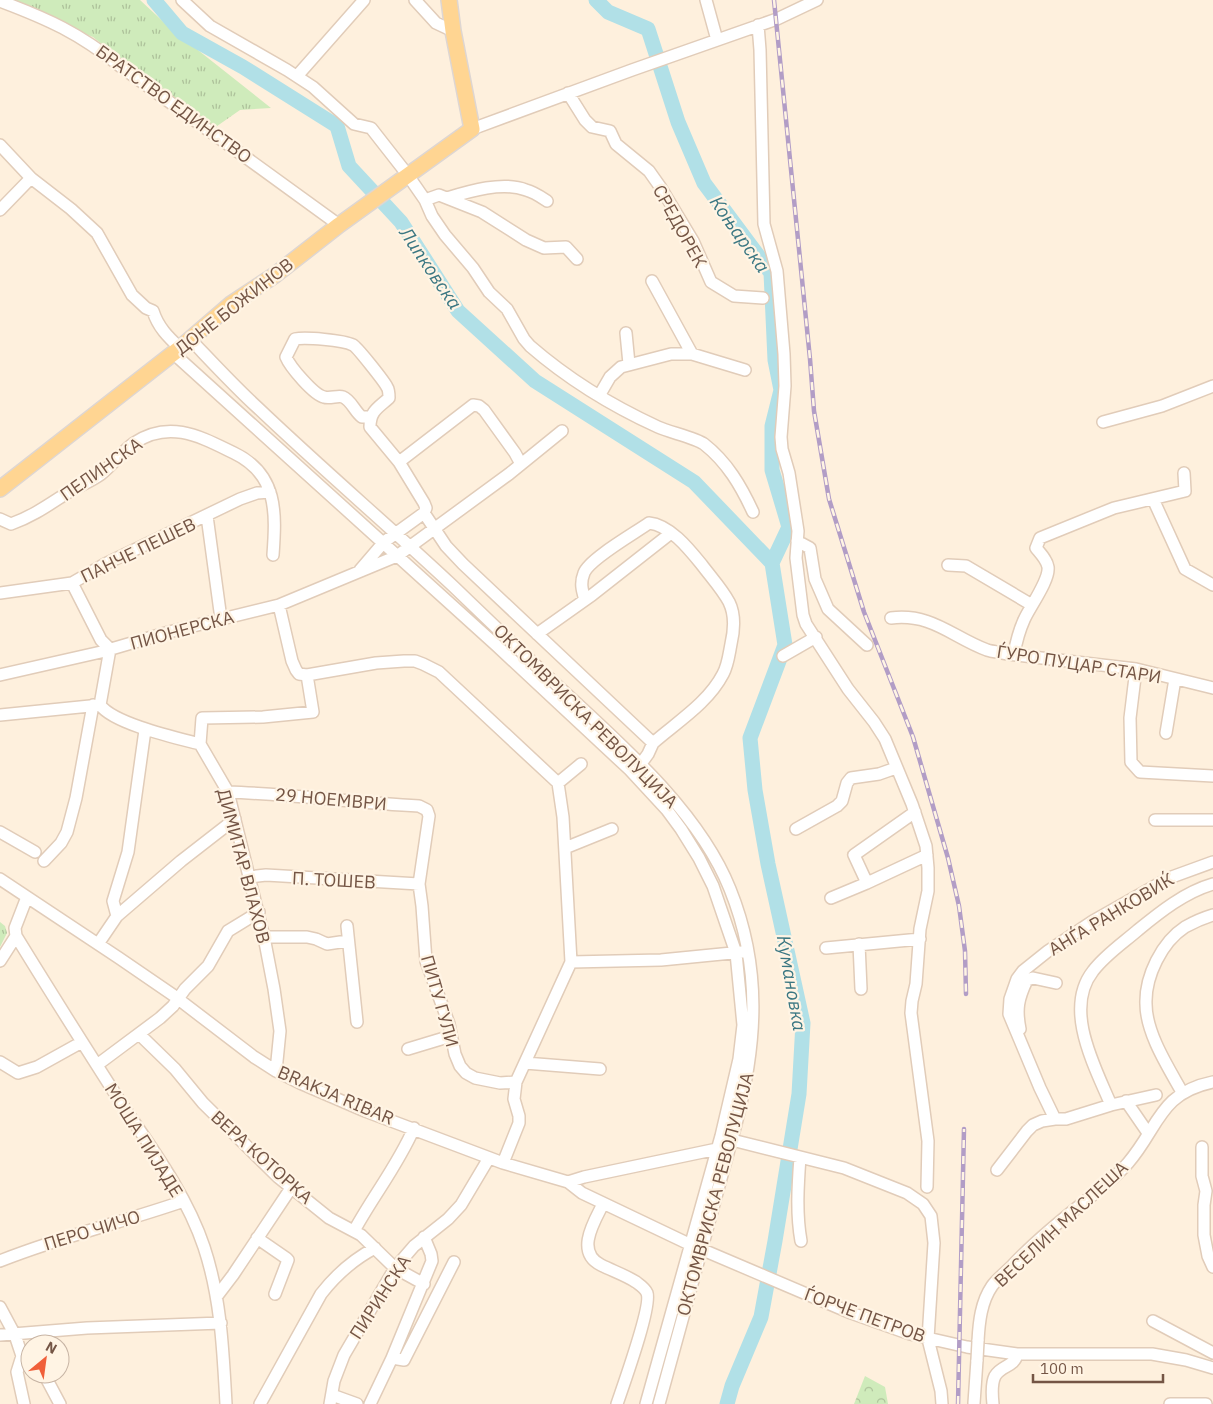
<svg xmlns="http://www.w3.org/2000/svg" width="1213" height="1404" font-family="'IBM Plex Sans',sans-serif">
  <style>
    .grass { fill: url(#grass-tufts) }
    .forest { fill: url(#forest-crowns) }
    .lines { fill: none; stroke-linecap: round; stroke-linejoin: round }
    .river { stroke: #b1e0e7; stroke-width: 15 }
    .minor-casing { stroke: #e1ccb9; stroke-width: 14 }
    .major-casing { stroke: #ded6d2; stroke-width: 18 }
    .minor { stroke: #fff; stroke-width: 11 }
    .major { stroke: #ffd592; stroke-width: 15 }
    .rail-casing { stroke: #b29dc6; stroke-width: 4.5 }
    .rail { stroke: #fff4e4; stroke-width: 2.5; stroke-dasharray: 8; stroke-linecap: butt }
    .minor-bridge-casing { stroke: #e1ccb9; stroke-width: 14; stroke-linecap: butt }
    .minor-bridge { stroke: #fff; stroke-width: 11 }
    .labels { text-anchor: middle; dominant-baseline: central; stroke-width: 4.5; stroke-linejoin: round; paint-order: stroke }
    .street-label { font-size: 18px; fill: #745545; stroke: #fff4e4 }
    .water-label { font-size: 19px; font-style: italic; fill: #3b7782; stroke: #fff4e4 }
  </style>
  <defs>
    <pattern id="grass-tufts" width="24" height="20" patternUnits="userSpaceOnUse" patternTransform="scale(1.25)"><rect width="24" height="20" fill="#cfebbb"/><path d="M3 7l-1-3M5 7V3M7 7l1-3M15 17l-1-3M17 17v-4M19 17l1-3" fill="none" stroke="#adc19a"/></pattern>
    <pattern id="forest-crowns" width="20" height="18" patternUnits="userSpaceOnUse" patternTransform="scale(1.25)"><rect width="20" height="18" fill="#cfebbb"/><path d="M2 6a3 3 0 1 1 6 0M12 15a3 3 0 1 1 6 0" fill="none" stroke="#adc19a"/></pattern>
  </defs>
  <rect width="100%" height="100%" fill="#fef0dd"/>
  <!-- grass -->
  <path class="grass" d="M 0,0 L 140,0 L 170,28 L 271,108 L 240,110 L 210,131 L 93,37 Z
    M 0,922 L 5,926 L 7,933 L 0,947 Z"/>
  <!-- forest -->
  <path class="forest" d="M 865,1376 L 885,1387 L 888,1404 L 854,1404 Z"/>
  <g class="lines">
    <!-- river -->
    <path class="river" d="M 154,0 L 182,33 L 243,67 L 337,126 L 349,166 L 401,222 L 458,311 L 535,381 L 694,482 L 772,563
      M 596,0 L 608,12 L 648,29 L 678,122 L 704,183 L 771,273 L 775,360 L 781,390 L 772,426 L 772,470 L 789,527 L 772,563
      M 727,1404 L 732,1386 L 761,1317 L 775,1241 L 799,1094 L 803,1023 L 768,864 L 755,790 L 750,738 L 785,645 L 772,563"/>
    <!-- minor casing -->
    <g class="minor-casing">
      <path id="minor" d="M 182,0 L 210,26 L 287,70 L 313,87 L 354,124 L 371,128 L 407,174 L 425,200 L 432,216 L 445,235 L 473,268 L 489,292 L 507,309 L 524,339 L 530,346 C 568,379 612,406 658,427 C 669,432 696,438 704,444 C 727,462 741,486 753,512
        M 415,0 L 436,23 L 453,31
        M 706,0 L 717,40
        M 0,1 C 48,19 79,33 120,66 L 339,225
        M 758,25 L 760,50 L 764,224 L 777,271 L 784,354 L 785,386 L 781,437 L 782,449 L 789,473 L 798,531 L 796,558 L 803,615 L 806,624 L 848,689 L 874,722 L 885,739 L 912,804 L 926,846 L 928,868 L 928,891 L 920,929 L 916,984 L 912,1001 L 911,1013 L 928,1141 L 927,1187
        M 297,76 L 364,0
        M 568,93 L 585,120 L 592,127 L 610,131 L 616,144 L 649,171 L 661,188 L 693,241 L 711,282 L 734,296 L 763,298
        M 472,129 L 632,70 L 777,19 L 817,0
        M 0,145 L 31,178 L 71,209 L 97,233 L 132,295 L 146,308 L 153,311 C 158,327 168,337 180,348
        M 447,198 C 470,191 503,181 526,190 C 534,192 541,197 547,201
        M 425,200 L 439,195 L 482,212 L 526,240 L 544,248 L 566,247 L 577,259
        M 0,210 L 31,178
        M 652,281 L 692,354
        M 626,333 L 629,364
        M 190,339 C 212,362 234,386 258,408 C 322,469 389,526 454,587 C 483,615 512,643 542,671 C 607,733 696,804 730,889 C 762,968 757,1043 736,1124 L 659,1404
        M 173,353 L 497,646 L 630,770 L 667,810 L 681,829 L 699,858 L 713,886 L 736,953 L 743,1025 L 739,1059 L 721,1136 L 646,1404
        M 599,396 L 610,377 L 621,367 L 671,354 L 692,354 L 745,370
        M 370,417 L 362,417 C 355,412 351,400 343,397 C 338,395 330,399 324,397 C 314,395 290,367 286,357 L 295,339 C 305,337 343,340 353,345 C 357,347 384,381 387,387 C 389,390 389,394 389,398 C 378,408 370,411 370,427 L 399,462
        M 1103,422 L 1162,406 L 1213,386
        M 521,464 L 515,453 L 484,410 L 479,406 L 473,405 L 399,462 L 424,503 L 426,508 L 424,513 L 446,546 L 463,564 L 653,743 L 648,754 L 640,765
        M 1153,499 L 1185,569 L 1213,585
        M 207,516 L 221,619
        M 0,519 L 11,524 C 31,517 47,506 64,495 C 76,487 90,482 101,474 C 112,465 124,450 134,443 C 170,419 201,437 234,453 C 278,474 276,513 273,555
        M 797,541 L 810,548 L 815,579 L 828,609 L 867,645
        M 948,565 L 966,566 L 1032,605
        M 360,570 L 384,542 L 424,513
        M 72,583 L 101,640 L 110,649
        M 0,593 L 72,583 L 105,564 L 240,499 L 257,493 L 270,492
        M 585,600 C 582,590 580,583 584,573 C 589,559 635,533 649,523 C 670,525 689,549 702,565 C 711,577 722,589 729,602 C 735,614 734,631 731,644 C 729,654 728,665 723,674 C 708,703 677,722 653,743
        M 279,605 L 292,661 L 296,670 L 299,674 L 307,675
        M 891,618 C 932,613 952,637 987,650 C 993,652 1000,652 1007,654 L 1136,669 L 1213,688
        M 537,634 L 592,595 L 671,533
        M 1014,654 C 1016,643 1019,631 1024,620 C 1029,608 1050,580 1048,567 C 1047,560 1041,554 1036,548 L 1040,538 L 1114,508 L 1185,491 L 1184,473
        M 783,656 L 816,637
        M 1136,669 L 1130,718 L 1131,762 L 1140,772 L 1213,776
        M 0,675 L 101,652 L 169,632 L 279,605 L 397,556 L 509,474 L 562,431
        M 100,705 C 114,724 177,738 200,744 L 228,792 L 264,937 L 274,989 L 280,1031 L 276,1071
        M 0,715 L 100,705 L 110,649
        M 145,730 L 128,852 L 113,901 L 117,916 L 181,861 L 235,819
        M 1166,733 L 1175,679
        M 200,744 L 202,718 L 263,717 L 313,712 L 307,675 L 376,663 L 404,661 L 415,661 L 423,664 L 439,672 L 558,783 L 563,817 L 571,962 L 516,1082 L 514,1099 L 519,1116 L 519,1123 L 503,1163
        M 558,783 L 581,764
        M 228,792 C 292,794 355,803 419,806 L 427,810 L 429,816 L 419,884 L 422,906 L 426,961 L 449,1024 L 455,1054 L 460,1066 L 466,1073 L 475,1078 L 500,1083 L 516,1082
        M 1155,820 L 1213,820
        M 796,829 L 837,806 L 842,801 L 847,783 L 851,778 L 879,774 L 896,768
        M 0,832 L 35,852
        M 565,848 L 612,829
        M 44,861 L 61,843 L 67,832 L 76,798 L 93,705
        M 249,877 L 266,875 L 419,884
        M 0,879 L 119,958 L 173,995 L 254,1057 L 276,1071 L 300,1083 L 365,1111 L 503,1163 L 568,1182 L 582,1193 L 689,1244 L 851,1313 L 910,1334 L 967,1347 L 1017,1354 L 1152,1354 L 1186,1360 L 1213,1368
        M 867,883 L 854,855 L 915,812
        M 27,897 L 15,928 L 16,936 C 51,993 87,1050 123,1106 C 153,1150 187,1196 204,1247 C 221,1298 223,1350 226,1404
        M 831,898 L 867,883 L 927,855
        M 347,926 L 357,1022
        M 264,937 L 307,937 L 316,939 L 327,944 L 347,941
        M 98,944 L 117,916
        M 859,944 L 861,989
        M 826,948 L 920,939
        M 0,961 L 16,936
        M 571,962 L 661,960 L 742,952
        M 1020,1029 C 1016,1009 1018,999 1027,980 L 1033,978 L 1056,983
        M 139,1034 L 175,1069 L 203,1103 L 278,1177 L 329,1218 L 361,1235 L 395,1268 L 424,1284
        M 408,1049 L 451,1036
        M 0,1062 L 18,1073 L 37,1067 L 82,1042
        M 525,1063 L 600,1069
        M 97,1065 L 160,1018 L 173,1006 L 185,989 L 208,966 L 228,931 L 259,912
        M 1182,1092 C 1168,1067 1146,1033 1146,1004 C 1145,976 1162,942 1185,927 C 1194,922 1203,918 1213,915
        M 1126,1101 L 1148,1133
        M 1111,1105 C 1095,1067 1063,1009 1093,971 C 1105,955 1123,943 1138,930 C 1160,912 1185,892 1213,884
        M 1055,1119 L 1040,1088 L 1009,1014 L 1010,999 L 1017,979 L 1023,971 L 1048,951 L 1093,921 L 1169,878 L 1213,862
        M 732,1140 L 844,1168 L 907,1193 L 923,1204 L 931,1216 L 934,1243 L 928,1339 L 941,1391 L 942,1404
        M 1202,1147 L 1202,1176 L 1206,1191 L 1204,1205 L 1204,1235 L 1208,1256 L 1213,1267
        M 800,1157 C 798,1185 796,1213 801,1241
        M 997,1170 L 1027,1131 L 1033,1125 L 1042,1121 L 1055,1119 L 1066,1119 L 1111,1105 L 1156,1095
        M 568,1182 L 584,1177 L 717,1149
        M 603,1204 C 594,1222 575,1252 601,1265 C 613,1271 625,1275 636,1282 C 640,1285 645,1288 647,1293 C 652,1306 623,1386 617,1404
        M 354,1231 C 373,1196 398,1165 414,1128
        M 257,1238 L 286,1258 L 288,1260 L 275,1294
        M 0,1261 C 60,1237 123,1222 184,1201
        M 217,1296 L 233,1275 L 291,1188
        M 0,1307 L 15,1335 L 22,1356 L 17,1372 L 24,1404
        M 1153,1321 L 1213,1353
        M 0,1335 L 87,1328 L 221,1323
        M 978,1341 C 979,1322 981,1302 992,1286 C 997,1279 1005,1273 1011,1267 C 1034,1242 1061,1220 1088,1199 C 1102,1187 1116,1177 1128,1163 C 1159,1127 1159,1093 1213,1082
        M 392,1358 L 432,1261 L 431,1254 L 424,1237
        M 44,1374 L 60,1404
        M 332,1395 L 357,1404
        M 974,1403 L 977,1360
        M 260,1404 L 321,1294 C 335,1276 354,1259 375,1248
        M 330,1404 L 334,1381 L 344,1355 L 395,1268 L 414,1246 L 448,1219 L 461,1205 L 489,1158
        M 370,1404 L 392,1358 L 404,1360 L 454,1262
        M 993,1404 C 992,1395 991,1384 995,1376 C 1001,1365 1015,1367 1017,1354
        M 1170,1404 L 1206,1404"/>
    </g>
    <!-- major casing -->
    <g class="major-casing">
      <path id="major" d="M 0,489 L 180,348 L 231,304 L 275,275 L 339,225 L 472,129 L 453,31 L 449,0"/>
    </g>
    <!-- minor -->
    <use href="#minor" class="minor"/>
    <!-- major -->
    <use href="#major" class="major"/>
    <!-- rail casing -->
    <g class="rail-casing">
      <path id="rail" d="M 774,0 L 810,359 L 814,411 L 829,499 L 864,612 L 913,737 L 948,858 L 959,906 L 965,951 L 966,994
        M 958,1404 L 964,1129"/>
    </g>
    <!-- rail -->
    <use href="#rail" class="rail"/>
    <!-- minor-bridge casing -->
    <g class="minor-bridge-casing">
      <path id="minor-bridge" d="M 977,1360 L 978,1341"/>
    </g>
    <!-- minor-bridge -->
    <use href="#minor-bridge" class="minor-bridge"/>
  </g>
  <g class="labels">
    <!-- street labels -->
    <g class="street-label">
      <text transform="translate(174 104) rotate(36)">БРАТСТВО ЕДИНСТВО</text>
      <text transform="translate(680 226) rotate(61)">СРЕДОРЕК</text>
      <text transform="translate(234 306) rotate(-38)">ДОНЕ БОЖИНОВ</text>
      <text transform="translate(101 469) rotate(-35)">ПЕЛИНСКА</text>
      <text transform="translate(138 550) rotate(-26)">ПАНЧЕ ПЕШЕВ</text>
      <text transform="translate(182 630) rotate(-15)">ПИОНЕРСКА</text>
      <text transform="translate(1079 664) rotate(9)">ЃУРО ПУЦАР СТАРИ</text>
      <text transform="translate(586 716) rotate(45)">ОКТОМВРИСКА РЕВОЛУЦИЈА</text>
      <text transform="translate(331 799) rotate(5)">29 НОЕМВРИ</text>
      <text transform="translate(244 866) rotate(75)">ДИМИТАР ВЛАХОВ</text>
      <text transform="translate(334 880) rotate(3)">П. ТОШЕВ</text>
      <text transform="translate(1111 914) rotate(-31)">АНЃА РАНКОВИЌ</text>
      <text transform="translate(440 1001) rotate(74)">ПИТУ ГУЛИ</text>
      <text transform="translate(336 1095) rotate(23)">BRAKJA RIBAR</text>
      <text transform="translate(144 1140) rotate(58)">МОША ПИЈАДЕ</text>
      <text transform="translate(262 1157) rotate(42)">ВЕРА КОТОРКА</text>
      <text transform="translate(715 1194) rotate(-75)">ОКТОМВРИСКА РЕВОЛУЦИЈА</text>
      <text transform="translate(1061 1224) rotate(-43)">ВЕСЕЛИН МАСЛЕША</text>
      <text transform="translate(92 1230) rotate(-17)">ПЕРО ЧИЧО</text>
      <text transform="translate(380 1297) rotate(-57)">ПИРИНСКА</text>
      <text transform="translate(865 1315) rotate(20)">ЃОРЧЕ ПЕТРОВ</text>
    </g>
    <!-- water labels -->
    <g class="water-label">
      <text transform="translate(740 234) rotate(55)">Коњарска</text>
      <text transform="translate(431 268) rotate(56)">Липковска</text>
      <text transform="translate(792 983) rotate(80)">Кумановка</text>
    </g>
  </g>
  <!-- north arrow -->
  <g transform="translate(45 1359) rotate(29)"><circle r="24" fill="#fff4e4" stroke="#c7b4a4"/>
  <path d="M0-4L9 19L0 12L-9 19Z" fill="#f05f39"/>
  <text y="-8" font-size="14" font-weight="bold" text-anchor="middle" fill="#745545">N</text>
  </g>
  <!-- scale -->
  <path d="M1033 1374v8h130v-8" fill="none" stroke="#745545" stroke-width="2.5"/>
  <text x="1040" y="1374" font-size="15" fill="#745545" stroke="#fff4e4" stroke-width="4" paint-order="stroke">100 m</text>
</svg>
